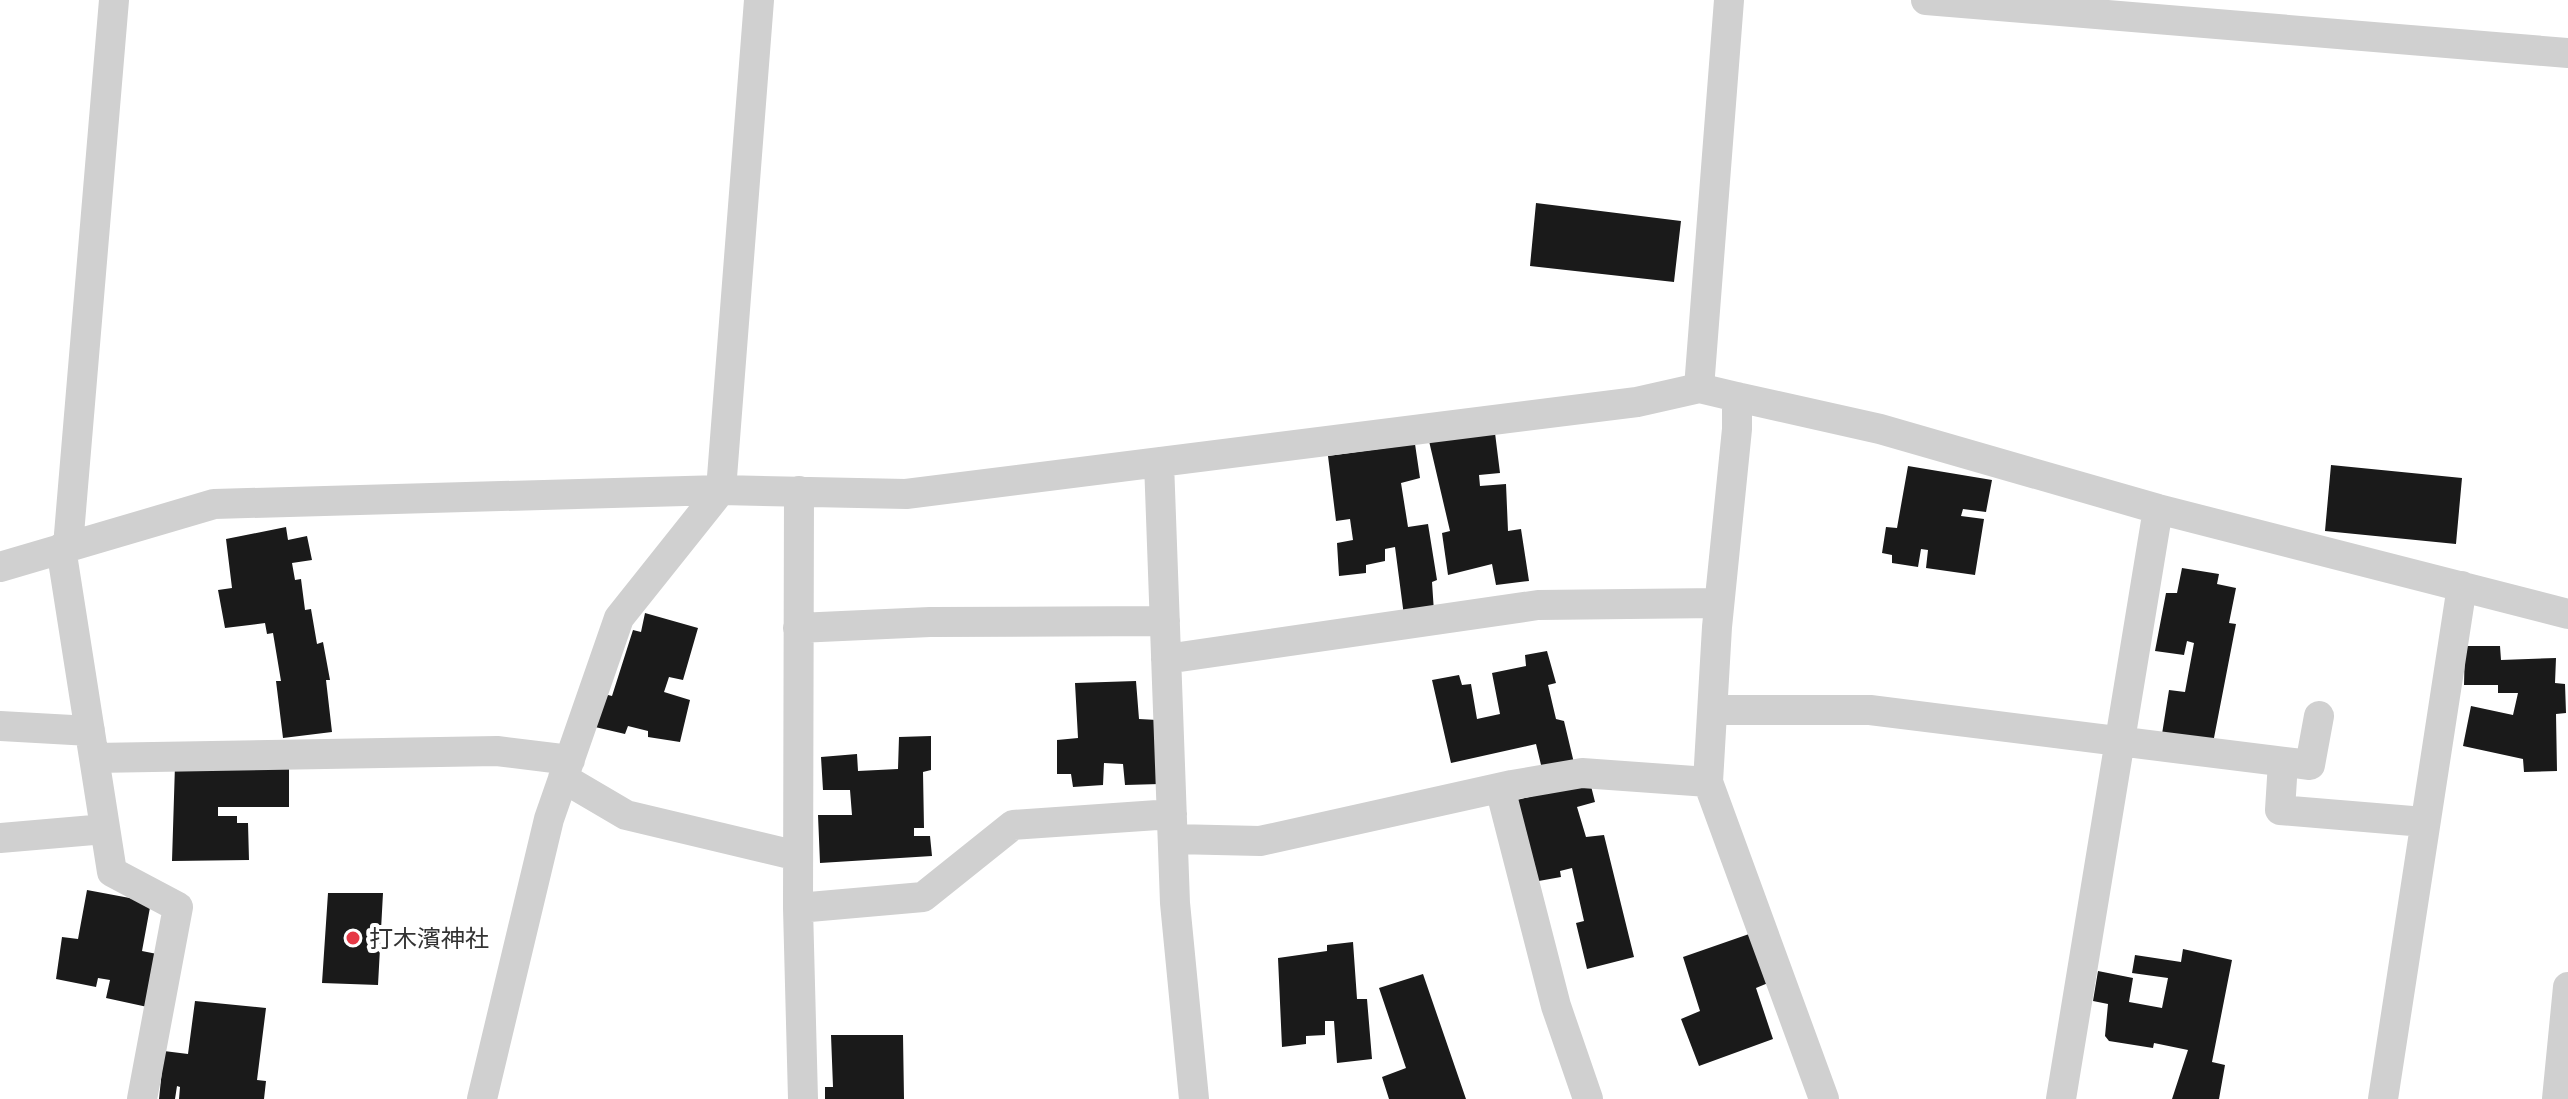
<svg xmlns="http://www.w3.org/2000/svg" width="2568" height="1099" font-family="'Titillium Web','Noto Sans JP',sans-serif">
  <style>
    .building { fill: #1a1a1a }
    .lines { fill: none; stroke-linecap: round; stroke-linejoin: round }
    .minor { stroke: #d0d0d0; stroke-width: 30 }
    .poi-dot { fill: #e63946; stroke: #fff; stroke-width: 3 }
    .labels { text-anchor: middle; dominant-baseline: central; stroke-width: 8; stroke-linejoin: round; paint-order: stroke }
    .poi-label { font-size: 24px; fill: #333; stroke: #fff; text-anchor: start }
  </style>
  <rect width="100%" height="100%" fill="#fff"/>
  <!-- building -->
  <path class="building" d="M 1536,203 L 1681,221 L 1674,282 L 1530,266 Z
    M 1495,433 L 1500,473 L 1479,475 L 1480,486 L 1506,484 L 1508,531 L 1521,529 L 1529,581 L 1496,585 L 1492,564 L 1448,575 L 1442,533 L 1450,531 L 1429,441 Z
    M 1415,444 L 1420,478 L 1401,483 L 1408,527 L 1428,524 L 1437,580 L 1432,582 L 1434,612 L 1404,616 L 1395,547 L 1385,549 L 1385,561 L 1366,565 L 1366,573 L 1339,576 L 1337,543 L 1353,540 L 1350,519 L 1336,521 L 1328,456 Z
    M 2331,465 L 2462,478 L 2456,544 L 2325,531 Z
    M 1908,466 L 1992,480 L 1986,512 L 1963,509 L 1961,516 L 1984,519 L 1975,575 L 1926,568 L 1928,550 L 1921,549 L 1918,567 L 1892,563 L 1892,555 L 1882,553 L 1886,527 L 1897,528 Z
    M 286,527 L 288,540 L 307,536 L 312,560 L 292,563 L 295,580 L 301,579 L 305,610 L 311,609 L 317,644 L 323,642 L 330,680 L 326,680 L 332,732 L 283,738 L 276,681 L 281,681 L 273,633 L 267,634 L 265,623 L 225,628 L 218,590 L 232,588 L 226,539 Z
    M 2182,568 L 2219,574 L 2217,584 L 2236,588 L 2229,623 L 2236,624 L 2213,743 L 2162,734 L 2169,690 L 2185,692 L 2194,643 L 2187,641 L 2184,655 L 2155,651 L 2166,593 L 2177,593 Z
    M 645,613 L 698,628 L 683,680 L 669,677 L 664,692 L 690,700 L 680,742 L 648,737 L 648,731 L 628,726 L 625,734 L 595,727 L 604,694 L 612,696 L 633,630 L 641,632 Z
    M 2465,646 L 2500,646 L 2501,660 L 2556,658 L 2555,683 L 2565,684 L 2566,713 L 2556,714 L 2557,771 L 2524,772 L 2523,759 L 2463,746 L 2471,706 L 2513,715 L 2518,693 L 2498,693 L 2498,685 L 2464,685 Z
    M 1547,651 L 1556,683 L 1548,685 L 1556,719 L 1564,721 L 1574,763 L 1542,769 L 1536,744 L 1451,763 L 1432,680 L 1459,675 L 1462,685 L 1471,684 L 1477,719 L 1500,714 L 1492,673 L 1526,666 L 1525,655 Z
    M 1136,681 L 1139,719 L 1157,720 L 1160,784 L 1125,785 L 1123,764 L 1104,763 L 1103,785 L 1073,787 L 1071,774 L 1057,774 L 1057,740 L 1078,738 L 1075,683 Z
    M 931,736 L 931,770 L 923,772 L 924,828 L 914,828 L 914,836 L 930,836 L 932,856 L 820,863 L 818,815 L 852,815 L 850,790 L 823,790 L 821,757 L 857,754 L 858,771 L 898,769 L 899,737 Z
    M 289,764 L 289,807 L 218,807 L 218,816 L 237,816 L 237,823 L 248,823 L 249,860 L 172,861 L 175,765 Z
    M 1590,782 L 1595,802 L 1577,807 L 1586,837 L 1604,835 L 1634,957 L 1587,969 L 1576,923 L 1584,921 L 1572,868 L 1560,871 L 1561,877 L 1533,882 L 1513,801 Z
    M 87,890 L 151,902 L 142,951 L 162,955 L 152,1008 L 106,998 L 110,980 L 98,978 L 96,987 L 56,979 L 62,937 L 78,939 Z
    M 328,893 L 383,893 L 378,985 L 322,983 Z
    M 1752,933 L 1768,983 L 1756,988 L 1773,1039 L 1699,1066 L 1681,1019 L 1700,1011 L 1683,957 Z
    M 1353,942 L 1357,999 L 1367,999 L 1372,1059 L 1337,1063 L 1334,1021 L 1325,1021 L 1325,1035 L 1306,1036 L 1306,1044 L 1282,1047 L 1278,958 L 1327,951 L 1327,945 Z
    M 2183,949 L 2232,960 L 2212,1062 L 2225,1065 L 2219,1099 L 2172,1099 L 2188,1050 L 2154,1043 L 2153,1048 L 2109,1041 L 2105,1036 L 2108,1004 L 2093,1001 L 2098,971 L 2133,978 L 2129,1002 L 2162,1008 L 2168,978 L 2132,973 L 2135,955 L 2181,962 Z
    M 1423,974 L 1466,1099 L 1389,1099 L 1382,1077 L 1406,1068 L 1379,988 Z
    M 195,1001 L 266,1008 L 257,1080 L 266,1081 L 264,1099 L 179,1099 L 180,1087 L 177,1086 L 175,1099 L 159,1099 L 164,1051 L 188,1054 Z
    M 831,1035 L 903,1035 L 904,1099 L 825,1099 L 825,1087 L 833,1087 Z"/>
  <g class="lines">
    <!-- minor -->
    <path class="minor" d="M 1926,0 L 2568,53
      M 1699,388 L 1729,0
      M 1737,397 L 1737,429 L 1717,627 L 1708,782 L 1824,1099
      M 1159,462 L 1175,903 L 1194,1099
      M 799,491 L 798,908 L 803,1099
      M 68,546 L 114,0
      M 61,548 L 112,872 L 178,907 L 142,1099
      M 0,567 L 214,504 L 721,490 L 906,494 L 1637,402 L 1699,388 L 1737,397 L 1880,429 L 2158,509 L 2568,614
      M 798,628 L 930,622 L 1165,621
      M 1166,659 L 1538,605 L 1719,603
      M 1713,710 L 1870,710 L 2310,765 L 2319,716
      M 0,726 L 90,731
      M 94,758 L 497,751 L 570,760
      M 2283,762 L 2280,810 L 2424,822
      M 563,778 L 626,815 L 798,856
      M 1500,788 L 1556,1006 L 1588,1099
      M 0,838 L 105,829
      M 1173,839 L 1260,841 L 1512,785 L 1582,773 L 1708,782
      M 798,908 L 923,897 L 1013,825 L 1172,814
      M 482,1099 L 549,819 L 619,618 L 721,490 L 759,0
      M 2061,1099 L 2158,509
      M 2383,1099 L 2462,586
      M 2557,1099 L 2568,987"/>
  </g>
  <!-- markers -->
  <circle class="poi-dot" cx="353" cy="938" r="8"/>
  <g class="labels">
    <!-- poi labels -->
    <g class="poi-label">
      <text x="369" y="938">打木濱神社</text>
    </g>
  </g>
</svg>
